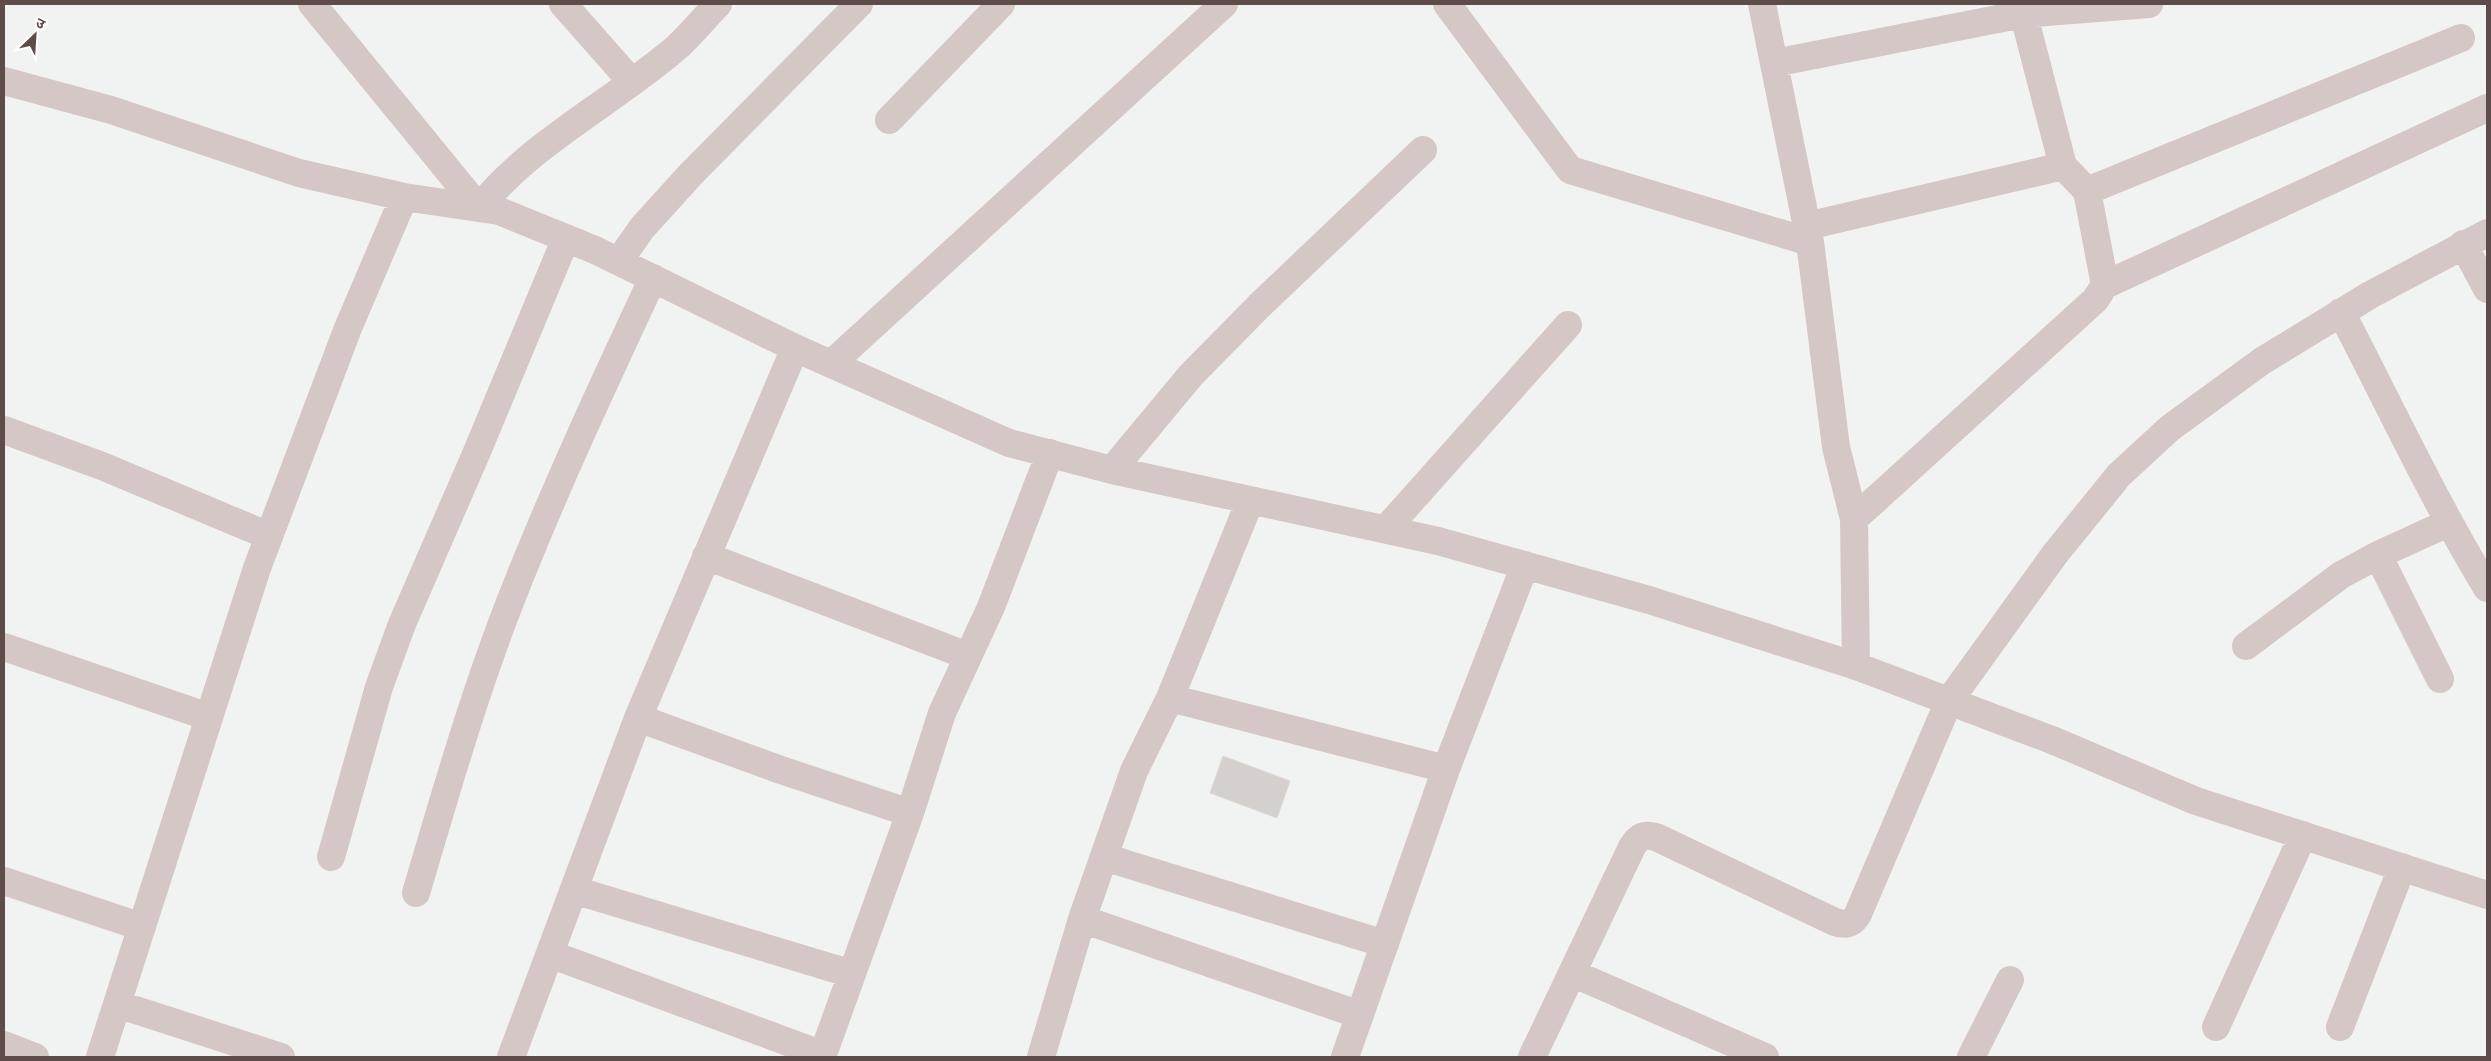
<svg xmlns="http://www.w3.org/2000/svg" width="2491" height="1061" font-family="Helvetica,'Noto Sans Devanagari',sans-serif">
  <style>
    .building { fill: #d5d0ce; stroke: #dcd8d5 }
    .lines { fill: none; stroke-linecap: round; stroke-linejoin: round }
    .minor { stroke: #d5c7c5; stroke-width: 28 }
  </style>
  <rect width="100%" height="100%" fill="#f1f3f2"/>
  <!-- building -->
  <path class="building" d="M 1223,756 L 1290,781 L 1277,818 L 1210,793 Z"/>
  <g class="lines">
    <!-- minor -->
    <path class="minor" d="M 312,4 L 479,208 C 532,142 612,103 676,48 C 691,35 704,18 718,4
      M 563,4 L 631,81
      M 1447,4 L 1570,170 L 1810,242
      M 1762,4 L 1810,242 L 1836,447 L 1854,519 L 1856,666
      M 1774,63 L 2023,14 L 2149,4
      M 4,81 L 111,110 L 299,173 L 404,197 L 499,211 L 595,250 L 795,348 L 1009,443 L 1112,470 L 1438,541 L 1649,600 L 1856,666 L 2052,740 L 2196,801 L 2487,895
      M 889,120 L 1001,4
      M 2087,191 L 2461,38
      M 1807,226 L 2063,166
      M 2463,244 L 2487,289
      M 619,261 L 642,228 L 691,174 L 859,4
      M 2105,285 L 2487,108
      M 2341,312 C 2389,404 2433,499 2487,588
      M 831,364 L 1224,4
      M 4,430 L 102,466 L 269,536
      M 1112,470 L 1191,375 L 1259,306 L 1423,150
      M 1854,519 L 2095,300 L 2105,285 L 2087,191 L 2063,166 L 2021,4
      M 1386,529 L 1568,325
      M 2378,555 L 2440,679
      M 706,556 L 968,656
      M 2246,646 L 2341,575 L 2378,555 L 2448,523
      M 4,647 L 209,717
      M 1170,698 L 1446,769 L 1345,1057
      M 638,718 L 781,770 L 910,813
      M 1446,769 L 1525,565
      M 331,857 L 379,687 L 402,624 L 476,454 L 566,238
      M 1104,857 L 1385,944
      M 4,881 L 142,927
      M 574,890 L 852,974
      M 416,893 C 445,795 473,697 510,602 C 553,492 603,385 653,278
      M 1082,919 L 1360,1015
      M 550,954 L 823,1055
      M 1572,973 L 1765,1057
      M 117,1004 L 281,1057
      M 2216,1027 L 2303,835
      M 2340,1027 L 2402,867
      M 4,1045 L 35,1057
      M 100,1057 L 257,568 L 348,328 L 404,197
      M 511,1057 L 638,718 L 795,348
      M 822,1057 L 910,813 L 942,713 L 991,607 L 1050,453
      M 1041,1057 L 1082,919 L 1134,771 L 1170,698 L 1250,501
      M 1532,1057 L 1632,847 C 1639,836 1644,834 1656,837 L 1835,922 C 1846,926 1852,924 1858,914 L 1949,701 L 2055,554 L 2119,475 L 2170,428 L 2262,361 L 2370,295 L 2487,233
      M 1971,1057 L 2010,980"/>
  </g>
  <!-- border -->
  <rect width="2491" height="1061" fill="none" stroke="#5d4c49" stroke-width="10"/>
  <!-- north arrow -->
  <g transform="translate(35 35) rotate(25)" stroke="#ffffff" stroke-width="4" paint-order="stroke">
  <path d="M0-4L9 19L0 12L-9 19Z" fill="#5d4c49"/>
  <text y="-8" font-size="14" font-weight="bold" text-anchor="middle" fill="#5d4c49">उ</text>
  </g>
</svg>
